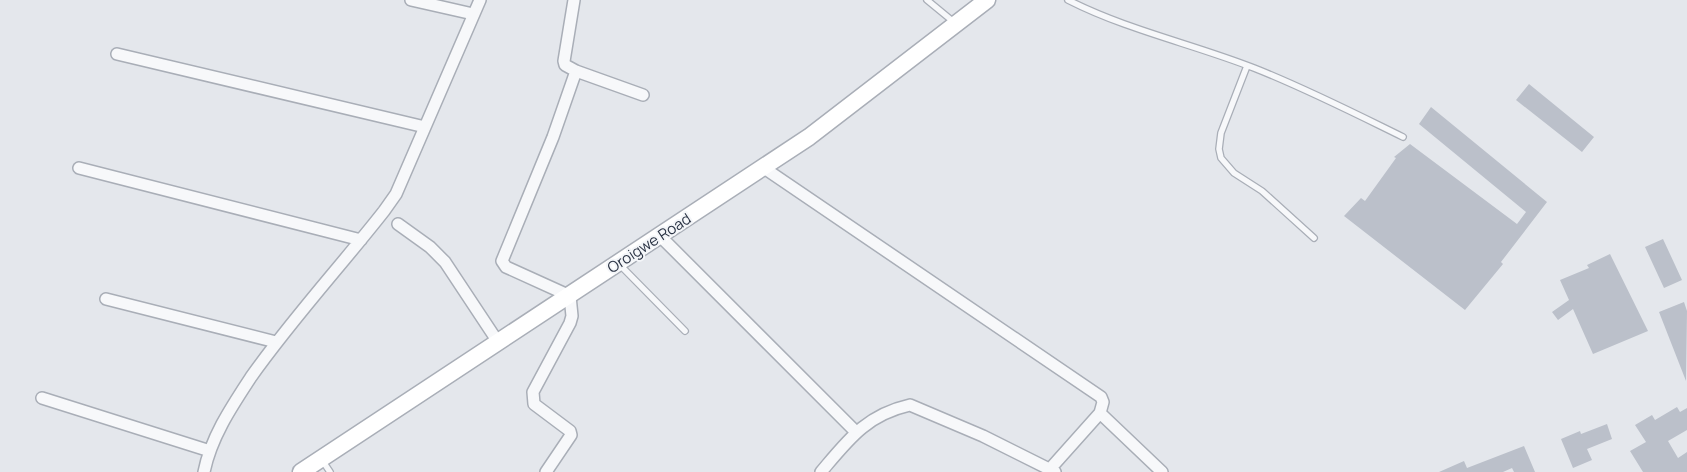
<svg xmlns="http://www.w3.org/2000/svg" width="1687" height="472" font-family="Manrope,sans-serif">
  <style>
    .building { fill: #bbc0ca }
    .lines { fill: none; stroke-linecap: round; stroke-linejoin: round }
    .lane-casing { stroke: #a9aeb7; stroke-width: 8 }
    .street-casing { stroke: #a9aeb7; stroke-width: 14 }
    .secondary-casing { stroke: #a9aeb7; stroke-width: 19 }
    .lane { stroke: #f7f8fa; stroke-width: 5.5 }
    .street { stroke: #f7f8fa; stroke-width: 11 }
    .secondary { stroke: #fff; stroke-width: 16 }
    .labels { text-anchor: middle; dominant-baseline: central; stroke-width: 4; stroke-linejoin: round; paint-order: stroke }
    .street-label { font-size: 15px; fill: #2b3445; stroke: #f4f6f9 }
  </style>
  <rect width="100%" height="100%" fill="#e4e7ec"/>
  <!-- building -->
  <path class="building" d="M 1529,84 L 1594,137 L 1582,152 L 1516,100 Z
    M 1431,107 L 1547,202 L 1501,262 L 1503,264 L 1465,310 L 1344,216 L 1361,198 L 1365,201 L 1396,158 L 1394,157 L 1410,144 L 1517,224 L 1526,212 L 1419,124 Z
    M 1663,239 L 1682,280 L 1664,288 L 1645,247 Z
    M 1610,254 L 1648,331 L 1593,354 L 1573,309 L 1558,320 L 1552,312 L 1569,300 L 1560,280 L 1589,268 L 1587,265 Z
    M 1684,302 L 1687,311 L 1686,381 L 1659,312 Z
    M 1677,407 L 1680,412 L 1687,408 L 1687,430 L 1668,441 L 1678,458 L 1687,452 L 1687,472 L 1643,472 L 1630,451 L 1646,442 L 1635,425 L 1652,415 L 1655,420 Z
    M 1607,424 L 1612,439 L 1587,449 L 1592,460 L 1573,468 L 1561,439 L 1580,431 L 1581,434 Z
    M 1524,446 L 1535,472 L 1514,472 L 1512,468 L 1503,472 L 1439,472 L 1464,461 L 1467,468 Z"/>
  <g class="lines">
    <!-- lane casing -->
    <g class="lane-casing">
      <path id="lane" d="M 927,0 L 955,23
        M 1068,0 C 1127,30 1193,44 1254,68 C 1305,88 1354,113 1403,137
        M 1247,66 L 1221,133 L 1219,149 L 1221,158 L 1234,173 L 1262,191 L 1314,238
        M 620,265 L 685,331
        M 322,460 L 330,472"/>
    </g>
    <!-- street casing -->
    <g class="street-casing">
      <path id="street" d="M 411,0 L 473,14
        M 117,54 L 425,127
        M 576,71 L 643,95
        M 79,168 L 361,240
        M 764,168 L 1101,397 L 1103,402 L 1100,413 L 1050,469
        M 398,224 L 430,247 L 445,262 L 498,342
        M 660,236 L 855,431
        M 106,299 L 276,342
        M 42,398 L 210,451
        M 1100,413 L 1162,472
        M 204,472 C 211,437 232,406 251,377 C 292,319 340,267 384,211 L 396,194 L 480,0
        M 546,472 L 571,435 L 570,431 L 534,404 L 533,392 L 570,323 L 572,316 L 570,296 L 506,267 L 502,261 L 553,137 L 576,71 L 565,65 L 564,61 L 574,0
        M 821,472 C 848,440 866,415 910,405 L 983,436 L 1055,472"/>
    </g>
    <!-- secondary casing -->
    <g class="secondary-casing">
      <path id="secondary" d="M 301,472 L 809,137 L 987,0"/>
    </g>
    <!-- lane -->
    <use href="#lane" class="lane"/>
    <!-- street -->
    <use href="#street" class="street"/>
    <!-- secondary -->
    <use href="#secondary" class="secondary"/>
  </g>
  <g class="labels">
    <!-- street labels -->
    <g class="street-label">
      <text transform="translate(649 243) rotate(-33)">Oroigwe Road</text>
    </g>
  </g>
</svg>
